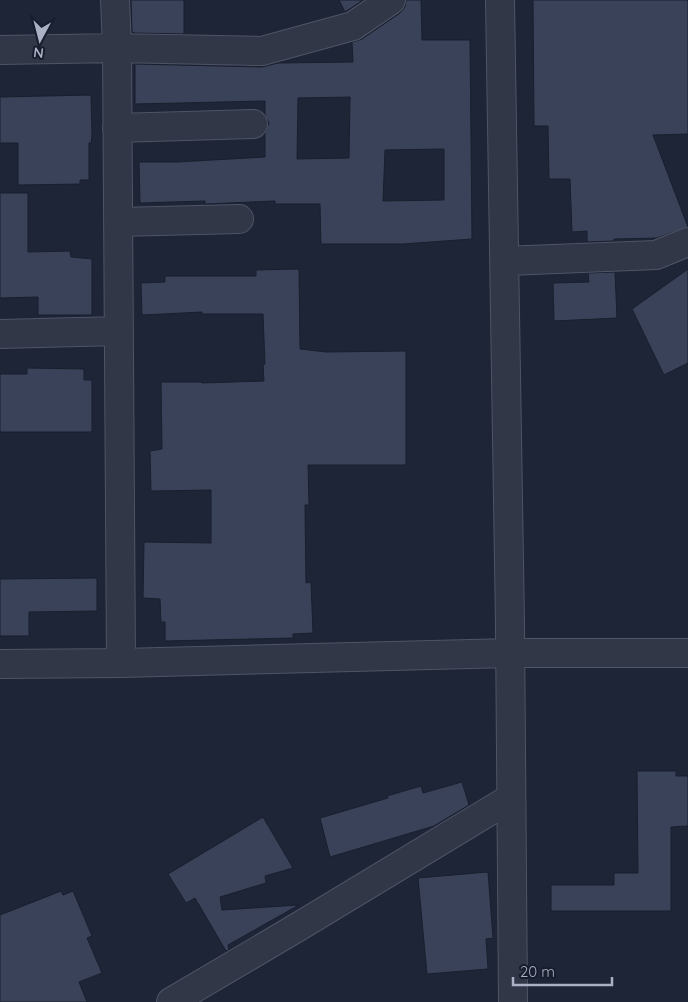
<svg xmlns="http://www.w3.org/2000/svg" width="688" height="1002" font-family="Quicksand,sans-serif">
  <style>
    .building { fill: #394258; stroke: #191f2e; fill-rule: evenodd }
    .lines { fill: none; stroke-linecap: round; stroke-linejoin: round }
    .minor-casing { stroke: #4f5466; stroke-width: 30 }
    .minor { stroke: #313747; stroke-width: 28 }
  </style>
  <rect width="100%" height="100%" fill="#1e2537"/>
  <!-- building -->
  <path class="building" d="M 131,0 L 184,0 L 184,34 L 134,33 L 132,31 Z
    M 339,0 L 363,0 L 345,12 Z
    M 406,0 L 421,0 L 422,40 L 470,40 L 472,239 L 403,244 L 321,244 L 320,204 L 275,204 L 275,201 L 205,204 L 205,201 L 140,203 L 139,162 L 177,162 L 265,157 L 265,133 L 269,123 L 265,115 L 265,101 L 135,104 L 135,64 L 262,67 L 278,63 L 353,62 L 352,42 L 362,39 L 400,13 L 405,7 ZM 350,97 L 349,158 L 297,159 L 298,98 ZM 444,149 L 444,200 L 383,201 L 385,150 Z
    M 533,0 L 688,0 L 688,134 L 653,135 L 688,227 L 657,238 L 614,239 L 614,241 L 587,242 L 587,231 L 572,232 L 570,179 L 549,179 L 548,126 L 534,126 Z
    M 91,95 L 92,134 L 91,143 L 89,143 L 89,180 L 80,180 L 80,184 L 18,185 L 18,143 L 0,143 L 0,97 Z
    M 0,193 L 28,193 L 28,252 L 70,251 L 71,257 L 92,259 L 92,315 L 38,315 L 38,297 L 0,298 Z
    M 299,269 L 300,349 L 326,352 L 406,351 L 406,465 L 308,465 L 309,505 L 305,505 L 306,583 L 311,582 L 313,633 L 293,634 L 293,638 L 165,641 L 165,622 L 161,622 L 160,599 L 143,598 L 144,542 L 211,543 L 211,490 L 151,491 L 150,451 L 162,449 L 161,382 L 201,382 L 202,383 L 264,381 L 263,365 L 265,364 L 263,314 L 202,314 L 202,312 L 142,315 L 141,283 L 165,282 L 165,276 L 256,276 L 256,270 Z
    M 688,269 L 688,363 L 664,375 L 632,309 Z
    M 615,272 L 617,318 L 554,321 L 553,283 L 589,282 L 588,273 Z
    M 27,368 L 84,369 L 84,380 L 92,380 L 92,432 L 0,432 L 0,374 L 27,374 Z
    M 97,578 L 97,611 L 29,612 L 29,636 L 0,636 L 0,579 Z
    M 637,771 L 676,771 L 676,776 L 688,776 L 688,826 L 671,827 L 671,911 L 551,911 L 551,885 L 614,885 L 614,873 L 638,873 Z
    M 462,782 L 469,805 L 434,826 L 330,857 L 320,818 L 388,798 L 387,796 L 421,786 L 423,793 Z
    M 263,817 L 293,868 L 265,876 L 266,883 L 220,897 L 222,910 L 299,905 L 228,945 L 229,950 L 226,951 L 195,898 L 186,903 L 168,874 Z
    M 488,872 L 493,938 L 486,939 L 488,969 L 427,974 L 418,878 Z
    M 61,891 L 63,895 L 73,891 L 92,936 L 87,938 L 102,973 L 79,982 L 87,1002 L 0,1002 L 0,915 Z"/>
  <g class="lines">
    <!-- minor casing -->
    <g class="minor-casing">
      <path id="minor" d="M 115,0 L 117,48 L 121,663
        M 500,0 L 510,625 L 513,1002
        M 0,50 L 117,48 L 262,51 L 353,26 L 391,0
        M 117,128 L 253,124
        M 118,222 L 239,219
        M 505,261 L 656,255 L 688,242
        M 0,334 L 119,331
        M 0,664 L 121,663 L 510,653 L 688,653
        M 171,1002 L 298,927 L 511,798"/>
    </g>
    <!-- minor -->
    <use href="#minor" class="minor"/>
  </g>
  <!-- north arrow -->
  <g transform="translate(40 40) rotate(187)" stroke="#171d2c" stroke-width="4" paint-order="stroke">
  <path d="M0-4L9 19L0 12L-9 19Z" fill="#abb1c5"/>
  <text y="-8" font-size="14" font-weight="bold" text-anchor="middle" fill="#abb1c5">N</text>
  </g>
  <!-- scale -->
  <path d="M513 977v8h99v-8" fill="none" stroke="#abb1c5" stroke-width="2.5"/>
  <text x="520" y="977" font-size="15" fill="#abb1c5" stroke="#171d2c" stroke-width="4" paint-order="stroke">20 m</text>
</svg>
